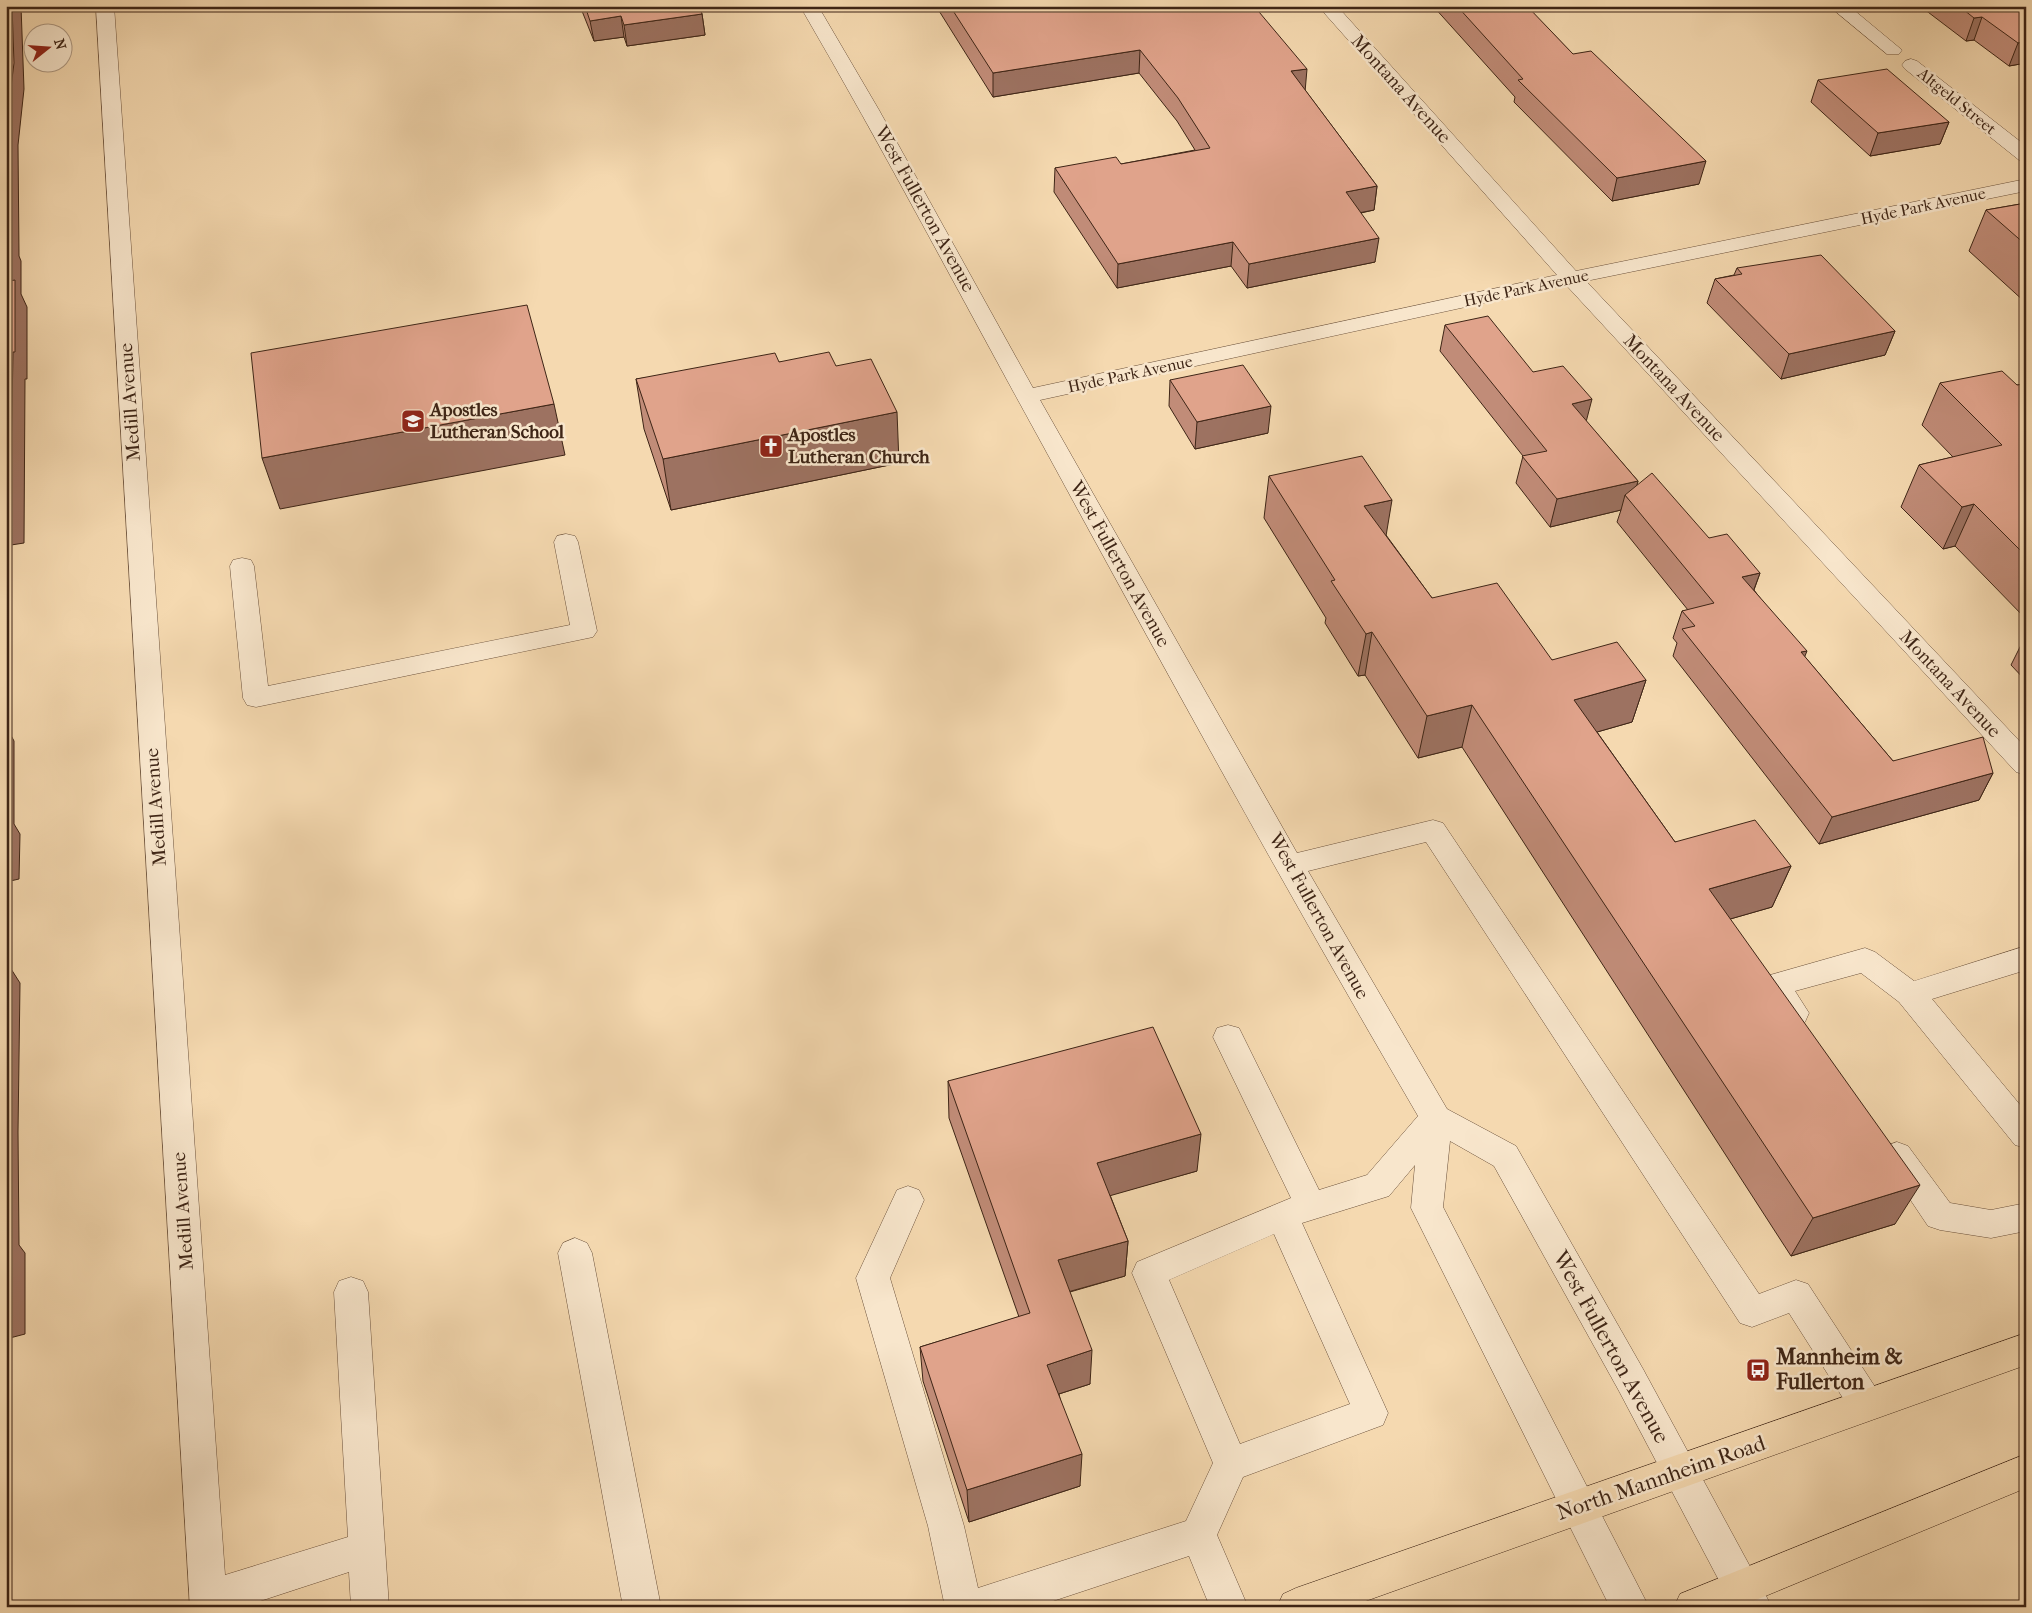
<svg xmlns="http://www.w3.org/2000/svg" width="2032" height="1613" font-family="'IM FELL French Canon',serif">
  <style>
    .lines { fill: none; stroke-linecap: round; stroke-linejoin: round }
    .minor-casing { stroke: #6c523c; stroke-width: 1 }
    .major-casing { stroke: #3e2516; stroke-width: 1 }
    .minor { fill: #f8e6cc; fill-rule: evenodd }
    .major { fill: #f5d9b0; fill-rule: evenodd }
    .wall { fill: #c18c78; stroke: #3e2516 }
    .shaded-wall { fill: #9d7261; stroke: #3e2516 }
    .building { fill: #e0a38b; stroke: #3e2516 }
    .labels { text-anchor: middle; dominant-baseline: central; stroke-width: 5; stroke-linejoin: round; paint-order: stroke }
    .far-street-label { font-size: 16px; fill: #3e2516; stroke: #f8e6cc }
    .street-label { font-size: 19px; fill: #3e2516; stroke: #f8e6cc }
    .poi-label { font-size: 19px; font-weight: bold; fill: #3e2516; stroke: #f8e6cc; text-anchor: start }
    .near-street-label { font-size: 22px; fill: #3e2516; stroke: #f8e6cc }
    .near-poi-label { font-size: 22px; font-weight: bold; fill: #3e2516; stroke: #f8e6cc; text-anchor: start }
  </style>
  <rect width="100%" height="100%" fill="#f5d9b0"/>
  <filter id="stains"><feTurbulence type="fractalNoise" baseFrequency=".004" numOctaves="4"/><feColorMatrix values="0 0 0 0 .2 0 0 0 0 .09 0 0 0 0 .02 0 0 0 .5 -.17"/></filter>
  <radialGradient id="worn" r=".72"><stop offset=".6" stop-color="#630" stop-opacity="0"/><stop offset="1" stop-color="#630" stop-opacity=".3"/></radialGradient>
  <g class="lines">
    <!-- minor casing -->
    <g class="minor-casing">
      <path id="minor" d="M 96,6 L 114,6 L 225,1575 L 348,1537 L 334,1292 L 339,1281 L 351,1277 L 363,1281 L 368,1292 L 389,1607 L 351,1607 L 349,1572 L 242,1607 L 190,1607 Z
        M 800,6 L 818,6 L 879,110 L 1033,388 L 1557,275 L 1318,6 L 1337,6 L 1576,271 L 2026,179 L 2026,191 L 1586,281 L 2026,748 L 2026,775 L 2016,772 L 1566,285 L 1040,400 L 1297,853 L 1433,820 L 1443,823 L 1759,1294 L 1796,1280 L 1808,1284 L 1879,1393 L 1884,1405 L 1879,1417 L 1867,1421 L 1855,1417 L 1789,1313 L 1752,1327 L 1740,1323 L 1426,842 L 1308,871 L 1447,1109 L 1516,1146 L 1643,1369 L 1772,1607 L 1733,1607 L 1619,1391 L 1494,1166 L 1450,1141 L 1443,1207 L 1649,1607 L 1610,1607 L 1411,1208 L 1415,1165 L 1389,1196 L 1302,1223 L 1388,1413 L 1383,1425 L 1243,1477 L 1217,1535 L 1248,1607 L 1210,1607 L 1189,1556 L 1035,1607 L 945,1607 L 928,1526 L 856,1278 L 897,1190 L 908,1186 L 919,1190 L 924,1200 L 890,1278 L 964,1526 L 978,1588 L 1186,1521 L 1213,1463 L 1132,1273 L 1137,1262 L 1291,1198 L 1213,1037 L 1217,1028 L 1228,1025 L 1239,1028 L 1319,1190 L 1367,1175 L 1418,1116 C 1288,894 1164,668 1041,442 C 961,297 884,150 800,6 ZM 1274,1234 L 1350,1404 L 1240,1444 L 1169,1280 Z
        M 1829,6 L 1849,6 L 1902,50 L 1899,54 L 1887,54 Z
        M 1911,59 L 1917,61 L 2026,146 L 2026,162 L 2019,160 L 1905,69 L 1902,65 L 1905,61 Z
        M 566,534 L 575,536 L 578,542 L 597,631 L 593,637 L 256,707 L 247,705 L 243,698 L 230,566 L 233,560 L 242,558 L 251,560 L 254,566 L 268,686 L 570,625 L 554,542 L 557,536 Z
        M 2026,946 L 2026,970 L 1932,999 L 2026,1112 L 2026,1148 L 2015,1145 L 1899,1002 L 1861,973 L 1795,991 L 1809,1013 L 1805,1022 L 1794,1025 L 1783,1022 L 1759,985 L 1763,977 L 1865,948 L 1875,952 L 1914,981 Z
        M 1897,1142 L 1908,1146 L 1950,1203 L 1991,1210 L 2026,1203 L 2026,1231 L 1991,1238 L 1940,1230 L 1928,1226 L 1881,1156 L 1886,1146 Z
        M 575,1238 L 587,1243 L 592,1253 L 661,1607 L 623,1607 L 558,1253 L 563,1243 Z"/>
    </g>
    <!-- major casing -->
    <g class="major-casing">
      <path id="major" d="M 2026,1333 L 2026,1365 L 1349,1607 L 1277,1607 L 1283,1594 L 1296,1588 Z
        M 2026,1454 L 2026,1488 L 1739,1607 L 1674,1607 L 1680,1594 Z"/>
    </g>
    <!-- minor -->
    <use href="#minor" class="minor"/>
    <!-- major -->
    <use href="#major" class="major"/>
  </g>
  <!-- wall -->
  <path class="wall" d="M 580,6 L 699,6 L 702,14 L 705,35 L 627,46 L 624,37 L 594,41 Z
    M 936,6 L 1245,6 L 1305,90 L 1377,186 L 1374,210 L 1361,213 L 1375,262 L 1247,288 L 1231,266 L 1117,288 L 1054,192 L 1055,168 L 1121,164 L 1195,150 L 1177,121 L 1139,73 L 993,97 Z
    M 1433,6 L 1539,6 L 1530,10 L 1699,184 L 1612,201 L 1514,102 L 1515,97 Z
    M 1920,6 L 2026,6 L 2026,63 L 2009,66 L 1974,40 L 1966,41 Z
    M 1818,80 L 1949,122 L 1940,144 L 1870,156 L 1811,102 Z
    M 2026,203 L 2026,303 L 1969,251 L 1986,210 Z
    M 1737,268 L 1895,331 L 1885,355 L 1781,379 L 1707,303 L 1715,279 L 1734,275 Z
    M 1445,325 L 1533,372 L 1586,421 L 1638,481 L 1637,485 L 1709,538 L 1760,573 L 1754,590 L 1805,657 L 1893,761 L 1993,773 L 1979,800 L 1819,844 L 1673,656 L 1677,643 L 1673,638 L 1682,611 L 1688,610 L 1617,522 L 1621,510 L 1550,527 L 1516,483 L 1523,456 L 1440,351 Z
    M 779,362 L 836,366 L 899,463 L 671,510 L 644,429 L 636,379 Z
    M 1170,380 L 1268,433 L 1195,449 L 1169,406 Z
    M 1940,383 L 2017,385 L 2026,384 L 2026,619 L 1955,546 L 1943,549 L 1901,507 L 1919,465 L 1953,457 L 1922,425 Z
    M 1269,476 L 1386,535 L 1432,598 L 1552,660 L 1646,680 L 1632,722 L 1597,732 L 1675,842 L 1791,866 L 1772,907 L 1730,919 L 1895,1224 L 1791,1256 L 1462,747 L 1418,758 L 1365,675 L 1358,676 L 1325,623 L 1326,618 L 1264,518 Z
    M 2026,635 L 2026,681 L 2011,665 Z
    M 948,1081 L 1197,1171 L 1110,1195 L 1128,1241 L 1125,1276 L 1070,1292 L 1090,1384 L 1059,1394 L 1080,1486 L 969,1522 L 923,1381 L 920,1347 L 1019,1317 L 949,1118 Z"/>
  <!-- shaded-wall -->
  <path class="shaded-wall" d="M 12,6 L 21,6 L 24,89 L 18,145 L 19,256 L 21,261 L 21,294 L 27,307 L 27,379 L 25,379 L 24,543 L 11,545 L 11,602 L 6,603 L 6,516 L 9,281 L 8,234 L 7,119 Z
    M 1515,6 L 1539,6 L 1513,18 Z
    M 702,14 L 705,35 L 627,46 L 624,25 Z
    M 621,16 L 624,37 L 594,41 L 590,21 Z
    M 1982,17 L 1974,40 L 1966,41 L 1974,18 Z
    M 2026,41 L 2026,63 L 2009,66 L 2018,43 Z
    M 1140,50 L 1139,73 L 993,97 L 993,73 Z
    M 1307,69 L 1305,92 L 1291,71 Z
    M 1949,122 L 1940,144 L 1870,156 L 1878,133 Z
    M 1706,161 L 1699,184 L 1612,201 L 1617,178 Z
    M 1377,186 L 1374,210 L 1343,216 L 1346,192 Z
    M 1379,238 L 1375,262 L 1247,288 L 1249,264 Z
    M 1233,242 L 1231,266 L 1117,288 L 1118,264 Z
    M 1895,331 L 1885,355 L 1781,379 L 1789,354 Z
    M 1592,399 L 1585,426 L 1572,404 Z
    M 554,404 L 565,455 L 280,509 L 262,458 Z
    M 1271,406 L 1268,433 L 1195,449 L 1197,422 Z
    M 897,412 L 899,463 L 671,510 L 663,459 Z
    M 1638,481 L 1632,503 L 1625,495 L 1621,510 L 1550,527 L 1557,499 Z
    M 1392,500 L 1385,542 L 1364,506 Z
    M 1974,504 L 1955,546 L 1943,549 L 1962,507 Z
    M 1760,573 L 1750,600 L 1742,577 Z
    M 1372,632 L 1365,675 L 1358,676 L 1366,634 Z
    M 1807,651 L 1796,678 L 1801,652 Z
    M 1646,680 L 1632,722 L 1562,742 L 1574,700 Z
    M 1472,705 L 1462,747 L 1418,758 L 1427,716 Z
    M 6,726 L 14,741 L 14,824 L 20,834 L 19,879 L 6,882 Z
    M 1993,773 L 1979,800 L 1819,844 L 1832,817 Z
    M 1791,866 L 1772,907 L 1692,930 L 1709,889 Z
    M 6,961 L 20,983 L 18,1132 L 19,1245 L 25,1253 L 25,1334 L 6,1339 Z
    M 1201,1134 L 1197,1171 L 1095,1200 L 1097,1163 Z
    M 1920,1185 L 1895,1224 L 1791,1256 L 1813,1218 Z
    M 1128,1241 L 1125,1276 L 1057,1295 L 1058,1260 Z
    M 1092,1350 L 1090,1384 L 1046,1398 L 1047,1365 Z
    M 1082,1454 L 1080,1486 L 969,1522 L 967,1490 Z"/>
  <!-- building -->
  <path class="building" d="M 6,6 L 12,6 L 14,63 L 7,119 L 8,234 L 10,234 L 9,281 L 15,280 L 15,352 L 13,352 L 10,515 L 6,516 Z
    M 585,6 L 699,6 L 702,14 L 624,25 L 621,16 L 590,21 Z
    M 950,6 L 1254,6 L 1307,69 L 1291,71 L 1377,186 L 1346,192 L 1379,238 L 1249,264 L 1233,242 L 1118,264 L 1055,168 L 1116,157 L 1121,164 L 1210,148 L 1178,98 L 1140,50 L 993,73 Z
    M 1457,6 L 1527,6 L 1573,54 L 1591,51 L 1706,161 L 1617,178 L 1518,80 L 1523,79 Z
    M 1959,6 L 2026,6 L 2026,41 L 2018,43 L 1982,17 L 1974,18 Z
    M 1887,69 L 1949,122 L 1878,133 L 1818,80 Z
    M 2026,203 L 2026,245 L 1986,210 Z
    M 1821,255 L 1895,331 L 1789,354 L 1715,279 L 1742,274 L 1737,268 Z
    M 527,305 L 554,404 L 262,458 L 251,353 Z
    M 1488,316 L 1533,372 L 1563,366 L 1592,399 L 1572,404 L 1638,481 L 1557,499 L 1522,456 L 1547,451 L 1445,325 Z
    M 829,352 L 836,366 L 871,359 L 897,412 L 663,459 L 636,379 L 775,353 L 779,362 Z
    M 1243,365 L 1271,406 L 1197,422 L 1170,380 Z
    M 2002,371 L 2017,385 L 2026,384 L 2026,556 L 1974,504 L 1962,507 L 1919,465 L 2002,445 L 1940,383 Z
    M 1362,456 L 1392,500 L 1364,506 L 1432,598 L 1497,583 L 1552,660 L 1617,642 L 1646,680 L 1574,700 L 1675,842 L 1755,820 L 1791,866 L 1709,889 L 1920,1185 L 1813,1218 L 1472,705 L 1427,716 L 1372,632 L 1366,634 L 1331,581 L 1335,580 L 1269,476 Z
    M 1652,473 L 1709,538 L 1727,534 L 1760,573 L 1742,577 L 1807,651 L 1801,652 L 1893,761 L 1983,737 L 1993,773 L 1832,817 L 1682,629 L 1695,626 L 1682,611 L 1714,603 L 1625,495 Z
    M 1153,1027 L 1201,1134 L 1097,1163 L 1128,1241 L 1058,1260 L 1092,1350 L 1047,1365 L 1082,1454 L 967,1490 L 920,1347 L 1030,1313 L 948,1081 Z
    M 7,1228 L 7,1310 L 6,1310 L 6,1229 Z"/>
  <!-- icons -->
  <defs>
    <g id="school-square" transform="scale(1.25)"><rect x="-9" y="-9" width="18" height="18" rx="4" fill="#8f2418" stroke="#f8e6cc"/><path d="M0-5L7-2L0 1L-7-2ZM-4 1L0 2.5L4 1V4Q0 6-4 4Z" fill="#fff"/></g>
    <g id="church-square" transform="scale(1.25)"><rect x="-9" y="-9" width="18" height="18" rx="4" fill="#8f2418" stroke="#f8e6cc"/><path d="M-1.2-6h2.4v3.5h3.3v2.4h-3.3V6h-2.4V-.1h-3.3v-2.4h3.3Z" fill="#fff"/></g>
    <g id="bus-square" transform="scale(1.25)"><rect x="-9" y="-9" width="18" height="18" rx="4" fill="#8f2418" stroke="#f8e6cc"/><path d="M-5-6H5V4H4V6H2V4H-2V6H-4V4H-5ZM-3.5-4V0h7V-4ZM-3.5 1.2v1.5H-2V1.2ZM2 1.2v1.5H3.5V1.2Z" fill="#fff"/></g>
  </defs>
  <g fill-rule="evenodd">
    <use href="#school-square" x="413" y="421"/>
    <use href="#church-square" x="771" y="446"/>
    <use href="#bus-square" x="1758" y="1370"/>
  </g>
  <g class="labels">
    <!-- far-street labels -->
    <g class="far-street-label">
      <text transform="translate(1957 101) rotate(39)">Altgeld Street</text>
      <text transform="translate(1923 206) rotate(-12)">Hyde Park Avenue</text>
      <text transform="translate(1526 288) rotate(-12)">Hyde Park Avenue</text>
      <text transform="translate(1130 374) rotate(-12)">Hyde Park Avenue</text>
    </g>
    <!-- street labels -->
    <g class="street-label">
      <text transform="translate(1401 89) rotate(48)">Montana Avenue</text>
      <text transform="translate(925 209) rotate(61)">West Fullerton Avenue</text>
      <text transform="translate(1674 388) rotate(47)">Montana Avenue</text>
      <text transform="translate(130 402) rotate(-94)">Medill Avenue</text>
      <text transform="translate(1120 564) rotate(61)">West Fullerton Avenue</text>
      <text transform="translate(1950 684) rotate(47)">Montana Avenue</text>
      <text transform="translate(156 807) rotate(-94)">Medill Avenue</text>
      <text transform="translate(1319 916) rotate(61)">West Fullerton Avenue</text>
      <text transform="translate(183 1211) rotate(-94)">Medill Avenue</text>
    </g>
    <!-- poi labels -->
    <g class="poi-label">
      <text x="430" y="410">Apostles<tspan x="430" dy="22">Lutheran School</tspan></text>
      <text x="788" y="435">Apostles<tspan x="788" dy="22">Lutheran Church</tspan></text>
    </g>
    <!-- near-street labels -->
    <g class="near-street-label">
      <text transform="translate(1611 1347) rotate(61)">West Fullerton Avenue</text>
      <text transform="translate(1661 1478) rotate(-19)">North Mannheim Road</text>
    </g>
    <!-- near-poi labels -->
    <g class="near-poi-label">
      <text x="1776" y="1357">Mannheim &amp;<tspan x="1776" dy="25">Fullerton</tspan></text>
    </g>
  </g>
  <!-- margin -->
  <rect width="2032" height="1613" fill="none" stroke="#f5d9b0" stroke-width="25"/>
  <rect x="8" y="8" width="2017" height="1598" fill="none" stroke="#3e2516" stroke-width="2.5"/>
  <rect x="12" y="12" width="2007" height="1588" fill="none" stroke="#3e2516"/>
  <!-- north arrow -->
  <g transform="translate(48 48) rotate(73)"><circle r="24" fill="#f8e6cc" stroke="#ae9983"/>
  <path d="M0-4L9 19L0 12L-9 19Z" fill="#8f2418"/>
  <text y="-8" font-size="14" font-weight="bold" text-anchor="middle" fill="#3e2516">N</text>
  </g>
  <rect width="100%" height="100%" filter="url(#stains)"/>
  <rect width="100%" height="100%" fill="url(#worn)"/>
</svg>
